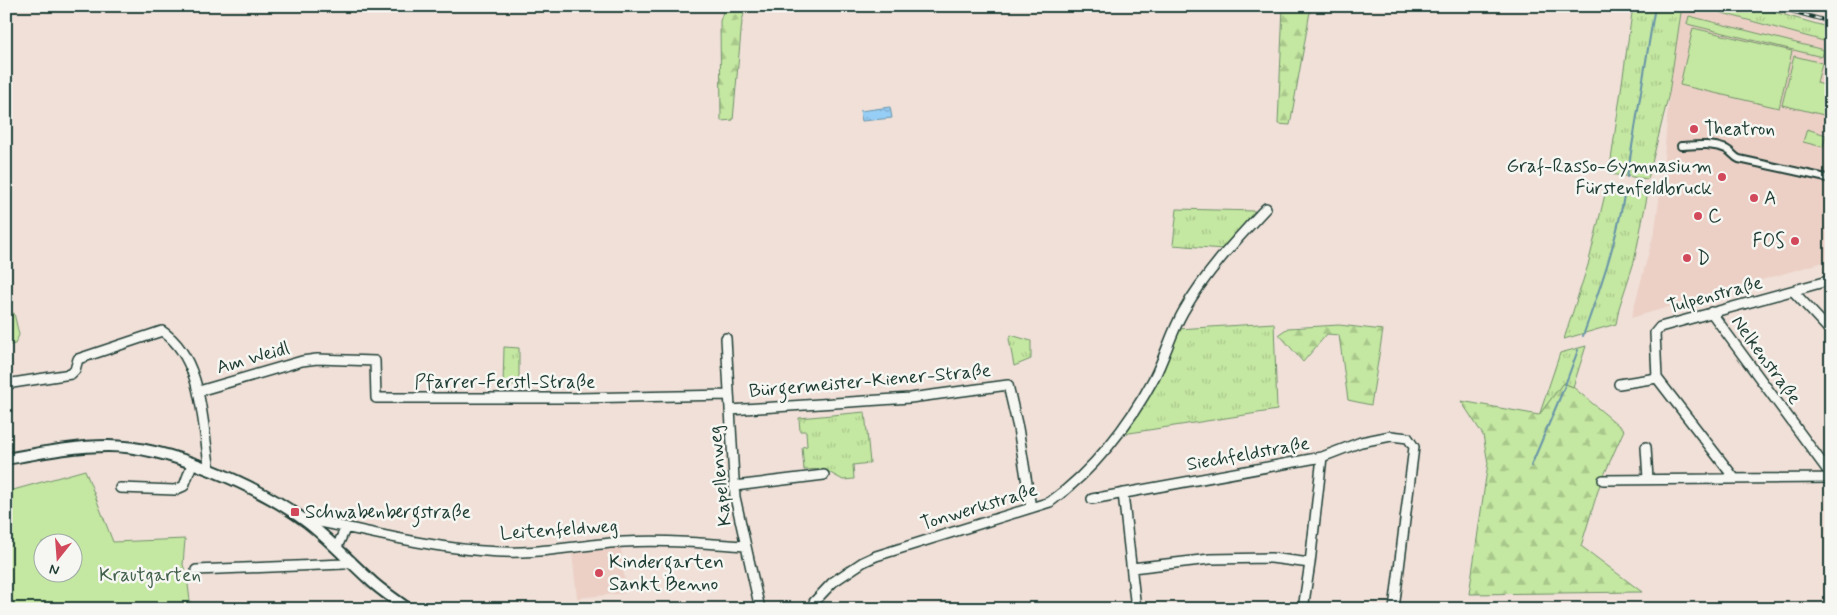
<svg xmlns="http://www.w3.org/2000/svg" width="1837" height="615" font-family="Mynerve,sans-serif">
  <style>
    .built { fill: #ecd0c6 }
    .grass { fill: url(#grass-tufts); stroke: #72926a }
    .forest { fill: url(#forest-firs); stroke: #72926a }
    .garden { fill: #c4e7a1; stroke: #72926a; fill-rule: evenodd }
    .water { fill: url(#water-ripples); stroke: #6794a8 }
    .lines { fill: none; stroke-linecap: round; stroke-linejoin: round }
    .stream { stroke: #6794a8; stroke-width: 2 }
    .pedestrian-casing { stroke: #1f3d34; stroke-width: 10 }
    .minor-casing { stroke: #1f3d34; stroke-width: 12 }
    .tertiary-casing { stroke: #1f3d34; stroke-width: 14 }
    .pedestrian { stroke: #f6f6f2; stroke-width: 6 }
    .minor { stroke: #f6f6f2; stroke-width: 9 }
    .tertiary { stroke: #f6f6f2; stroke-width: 10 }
    .rail-casing { stroke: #1f3d34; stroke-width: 4 }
    .rail { stroke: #f6f6f2; stroke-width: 2; stroke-dasharray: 5.5; stroke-linecap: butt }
    .poi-dot { fill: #d1495b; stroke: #f6f6f2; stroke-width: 2 }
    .labels { text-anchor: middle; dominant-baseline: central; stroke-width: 5; stroke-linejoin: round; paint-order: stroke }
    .poi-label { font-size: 19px; fill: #1f3d34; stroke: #f6f6f2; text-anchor: start }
    .street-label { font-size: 19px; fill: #1f3d34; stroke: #f6f6f2 }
    .park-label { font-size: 19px; fill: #405f4a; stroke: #f6f6f2 }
  </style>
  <defs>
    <pattern id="grass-tufts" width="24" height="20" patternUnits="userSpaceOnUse" patternTransform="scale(1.25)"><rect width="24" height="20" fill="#c4e7a1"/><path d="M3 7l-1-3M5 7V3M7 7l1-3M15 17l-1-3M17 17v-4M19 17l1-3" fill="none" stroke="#a8c78b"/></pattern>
    <pattern id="forest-firs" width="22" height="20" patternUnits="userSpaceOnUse" patternTransform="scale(1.25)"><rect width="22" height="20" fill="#c4e7a1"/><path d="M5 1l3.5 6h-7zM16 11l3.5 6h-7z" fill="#a8c78b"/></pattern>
    <pattern id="water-ripples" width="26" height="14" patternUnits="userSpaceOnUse" patternTransform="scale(1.25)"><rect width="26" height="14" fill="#97cef6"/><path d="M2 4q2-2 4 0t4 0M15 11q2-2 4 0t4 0" fill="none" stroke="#7ba8c8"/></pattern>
  </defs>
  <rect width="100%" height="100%" fill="#f0e0d8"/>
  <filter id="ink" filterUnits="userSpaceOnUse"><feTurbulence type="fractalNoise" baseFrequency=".02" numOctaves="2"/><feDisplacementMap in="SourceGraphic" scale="10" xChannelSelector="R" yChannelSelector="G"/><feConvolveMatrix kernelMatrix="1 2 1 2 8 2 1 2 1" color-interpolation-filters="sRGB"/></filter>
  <g filter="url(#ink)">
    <!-- built -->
    <path class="built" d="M 1682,6 L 1697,6 L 1831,43 L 1831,260 L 1631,318 L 1655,229 L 1663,172 L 1669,93 Z
      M 621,548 L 626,593 L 577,598 L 572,553 Z"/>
    <!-- grass -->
    <path class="grass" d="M 1633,6 L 1682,6 L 1669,93 L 1648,179 L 1609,174 Z
      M 1697,6 L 1753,6 L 1831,28 L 1831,43 Z
      M 1607,186 L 1648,192 L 1634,262 L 1619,308 L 1616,324 L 1564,339 L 1588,265 Z
      M 1177,209 L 1255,211 L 1223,249 L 1173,245 Z
      M 14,313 L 19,335 L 15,344 L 6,346 L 6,314 Z
      M 1274,323 L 1277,410 L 1123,434 L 1142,408 L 1158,378 L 1178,329 Z
      M 1011,335 L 1031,341 L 1031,359 L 1014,366 L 1009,339 Z
      M 1586,346 L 1573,387 L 1563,383 L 1539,416 L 1560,353 Z
      M 504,347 L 519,348 L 519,385 L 503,385 Z
      M 865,412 L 870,463 L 853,465 L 854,479 L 843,480 L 823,469 L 804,470 L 802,447 L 807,446 L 806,431 L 800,431 L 799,418 Z"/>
    <!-- forest -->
    <path class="forest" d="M 725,6 L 746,6 L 742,21 L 733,120 L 721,121 L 720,21 Z
      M 1283,6 L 1311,6 L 1290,125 L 1278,124 Z
      M 1339,325 L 1383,330 L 1371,405 L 1348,400 L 1339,335 L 1327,334 L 1303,362 L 1279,334 L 1288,328 Z
      M 1563,383 L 1573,387 L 1624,430 L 1600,484 L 1581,546 L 1642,592 L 1469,594 L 1488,463 L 1483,435 L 1461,401 L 1539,415 Z"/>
    <!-- garden -->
    <path class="garden" d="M 1689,16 L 1824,50 L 1822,57 L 1687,24 Z
      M 1693,28 L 1792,51 L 1779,108 L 1680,85 Z
      M 1794,56 L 1822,63 L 1817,83 L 1831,87 L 1831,105 L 1828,116 L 1782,105 Z
      M 1807,129 L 1826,135 L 1823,147 L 1803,142 Z
      M 85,470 L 113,542 L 185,539 L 183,565 L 187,576 L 191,609 L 6,609 L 6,492 ZM 72,542 L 72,572 L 42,572 L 42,542 Z"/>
    <!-- water -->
    <path class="water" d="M 890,107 L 892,118 L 862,121 L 860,111 Z"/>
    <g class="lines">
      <!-- stream -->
      <path class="stream" d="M 1627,177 L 1655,6
        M 1583,336 C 1600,288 1617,241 1625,190
        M 1531,466 L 1564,388 L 1578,350"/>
      <!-- pedestrian casing -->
      <g class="pedestrian-casing">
        <path id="pedestrian" d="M 1681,146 C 1696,145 1711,143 1726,149 C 1732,152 1734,157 1739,159 L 1831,179"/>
      </g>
      <!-- minor casing -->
      <g class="minor-casing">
        <path id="minor" d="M 1793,291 L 1831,332
          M 1711,312 L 1831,475
          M 726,338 L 735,497 L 760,609
          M 6,384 L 71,374 L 75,370 L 78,359 L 162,331 C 204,359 202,426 210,470
          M 1619,384 L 1657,378
          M 199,391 L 302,361 L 317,359 L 375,361 L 376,398 L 576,398 L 729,395
          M 730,410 L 910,398 L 1008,385 L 1018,428 L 1031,508
          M 1646,447 L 1648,479
          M 1735,479 L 1657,378 L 1655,333 L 1660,327 L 1831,280
          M 1603,480 L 1831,478
          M 735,486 L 824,475
          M 120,488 L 175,490 L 184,486 L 192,464
          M 1123,493 L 1136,609
          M 1092,499 L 1322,457 L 1361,442 L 1391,436 L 1408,438 L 1414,447 L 1394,609
          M 307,522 L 320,522 C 386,535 455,554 522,552 C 556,551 590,544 624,542 C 665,540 705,543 745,546
          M 337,547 L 346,527
          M 1132,568 L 1210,559 L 1271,558 L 1310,563
          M 196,570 L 344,564 L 351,561
          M 812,609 L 814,602 L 833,582 L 863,562 L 876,556 L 1050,502 C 1093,471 1129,425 1154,378 C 1165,357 1171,333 1183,312 C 1205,273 1236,240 1266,208
          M 1303,609 L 1310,563 L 1322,457"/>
      </g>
      <!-- tertiary casing -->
      <g class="tertiary-casing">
        <path id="tertiary" d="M 6,459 C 40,453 74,446 108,446 C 168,446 259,486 307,522 C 329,539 348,560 369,579 C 380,590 395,599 408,609"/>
      </g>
      <!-- pedestrian -->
      <use href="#pedestrian" class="pedestrian"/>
      <!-- minor -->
      <use href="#minor" class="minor"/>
      <!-- tertiary -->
      <use href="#tertiary" class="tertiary"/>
      <!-- rail casing -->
      <g class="rail-casing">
        <path id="rail" d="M 1772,6 L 1831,22"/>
      </g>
      <!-- rail -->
      <use href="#rail" class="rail"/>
    </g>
  </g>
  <!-- markers -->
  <g class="poi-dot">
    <circle cx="1694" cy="129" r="5"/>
    <circle cx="1722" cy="177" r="5"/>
    <circle cx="1754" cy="198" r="5"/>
    <circle cx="1698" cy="216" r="5"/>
    <circle cx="1795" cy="241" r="5"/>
    <circle cx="1687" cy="258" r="5"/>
    <rect x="290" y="507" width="10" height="10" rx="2.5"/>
    <circle cx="599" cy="573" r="5"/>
  </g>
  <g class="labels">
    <!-- poi labels -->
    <g class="poi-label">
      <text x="1704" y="129">Theatron</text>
      <text x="1712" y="166" text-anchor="end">Graf-Rasso-Gymnasium<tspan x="1712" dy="22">Fürstenfeldbruck</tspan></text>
      <text x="1764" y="198">A</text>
      <text x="1708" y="216">C</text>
      <text x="1785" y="241" text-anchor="end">FOS</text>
      <text x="1697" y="258">D</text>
      <text x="305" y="512">Schwabenbergstraße</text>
      <text x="609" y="562">Kindergarten<tspan x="609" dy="22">Sankt Benno</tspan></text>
    </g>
    <!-- street labels -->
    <g class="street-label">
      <text transform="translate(1715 295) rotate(-15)">Tulpenstraße</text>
      <text transform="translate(253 358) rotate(-16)">Am Weidl</text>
      <text transform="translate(1766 360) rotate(54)">Nelkenstraße</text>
      <text transform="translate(870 381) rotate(-5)">Bürgermeister-Kiener-Straße</text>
      <text x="505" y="382">Pfarrer-Ferstl-Straße</text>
      <text transform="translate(1248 454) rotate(-10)">Siechfeldstraße</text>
      <text transform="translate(720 476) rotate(-96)">Kapellenweg</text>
      <text transform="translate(979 507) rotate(-17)">Tonwerkstraße</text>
      <text transform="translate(559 530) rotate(-4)">Leitenfeldweg</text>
    </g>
    <!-- park labels -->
    <g class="park-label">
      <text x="150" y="575">Krautgarten</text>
    </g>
  </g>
  <!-- margin -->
  <rect width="1837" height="615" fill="none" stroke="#f6f6f2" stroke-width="25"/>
  <rect x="12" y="12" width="1812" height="590" fill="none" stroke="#1f3d34" stroke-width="2" filter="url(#ink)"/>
  <!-- north arrow -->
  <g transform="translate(58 558) rotate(197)"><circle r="24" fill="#f6f6f2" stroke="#a0aca6"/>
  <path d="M0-4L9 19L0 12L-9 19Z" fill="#d1495b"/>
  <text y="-8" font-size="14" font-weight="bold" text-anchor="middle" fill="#1f3d34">N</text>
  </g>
</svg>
